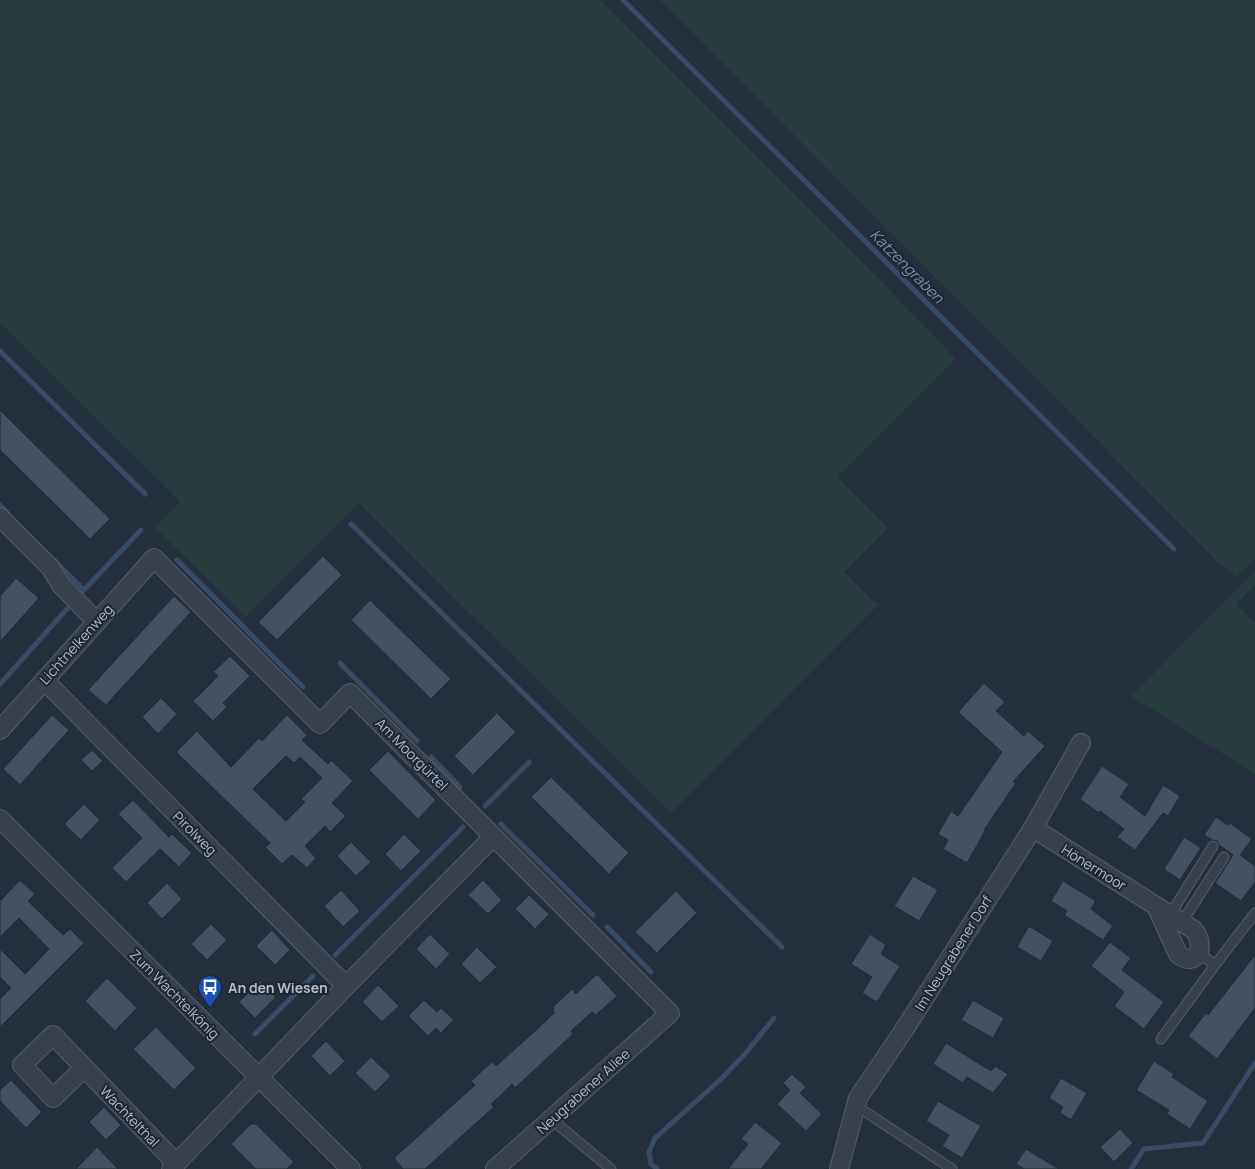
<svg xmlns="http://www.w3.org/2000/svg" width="1255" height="1169" font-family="Manrope,sans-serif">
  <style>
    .green { fill: #263c3f }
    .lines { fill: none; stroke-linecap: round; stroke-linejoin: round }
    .stream { stroke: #394c67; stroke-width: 5 }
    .building { fill: #455162; stroke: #1f2835; fill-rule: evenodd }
    .lane-casing { stroke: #565f6c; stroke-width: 11 }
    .street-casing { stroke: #565f6c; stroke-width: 20 }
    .lane { stroke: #38414e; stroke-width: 9 }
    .street { stroke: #38414e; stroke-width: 18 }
    .labels { text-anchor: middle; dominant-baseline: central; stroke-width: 4; stroke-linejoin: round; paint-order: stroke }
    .street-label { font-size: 14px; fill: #b4bcc9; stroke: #1d2633 }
    .poi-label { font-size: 14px; font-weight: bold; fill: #b4bcc9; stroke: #1d2633; text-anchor: start }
    .water-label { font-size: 15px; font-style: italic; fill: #7c92b1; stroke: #1d2633 }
  </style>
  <rect width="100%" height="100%" fill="#242f3e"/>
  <!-- green -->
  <path class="green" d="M 0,0 L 601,0 L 929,330 L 955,359 L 837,477 L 888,528 L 844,572 L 878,605 L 671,813 L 359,503 L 246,616 L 155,528 L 180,501 L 0,323 Z
    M 660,0 L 1255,0 L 1255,559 L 1237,577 L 1218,562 Z
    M 1255,571 L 1255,585 L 1236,605 L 1255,623 L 1255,774 L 1131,696 C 1173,655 1212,612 1255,571 Z"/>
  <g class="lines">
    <!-- stream -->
    <path class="stream" d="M 623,0 L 1174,549
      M 0,351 L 145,494
      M 0,505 L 8,514
      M 351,524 L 782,947
      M 54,560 L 84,590
      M 177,560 L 303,687
      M 80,594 L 141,530
      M 340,663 L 417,741
      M 0,684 L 67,609
      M 431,757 L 460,787
      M 485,806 L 529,762
      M 501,824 L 593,915
      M 607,927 L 651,972
      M 335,955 L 463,827
      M 255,1034 L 313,976
      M 657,1169 L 651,1164 L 649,1152 L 655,1138 L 720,1080 L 745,1054 L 774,1018
      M 1131,1169 L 1144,1149 L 1203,1143 L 1255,1063"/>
  </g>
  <!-- building -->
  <path class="building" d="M 0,410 L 110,519 L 90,539 L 0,450 Z
    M 323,556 L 342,575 L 277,640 L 258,622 Z
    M 16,578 L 39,598 L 0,642 L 0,596 Z
    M 174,596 L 191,612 L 106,705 L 88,690 Z
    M 370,600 L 451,679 L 431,699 L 351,620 Z
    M 230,656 L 250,676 L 223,703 L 227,707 L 213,721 L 193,701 L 218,676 L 213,672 Z
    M 984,683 L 1005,702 L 996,711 L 1024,736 L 1028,731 L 1045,746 L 1013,782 L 1016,783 L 984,830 L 985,831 L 967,863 L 943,849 L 948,840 L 938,834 L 951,811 L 958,816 L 1002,752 L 958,712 Z
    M 161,698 L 177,714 L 158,734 L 142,717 Z
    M 497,713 L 516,732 L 473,775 L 454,756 Z
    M 52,715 L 69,730 L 20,785 L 3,769 Z
    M 287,715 L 307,735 L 302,740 L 328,764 L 331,760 L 353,781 L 332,803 L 346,816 L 330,832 L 325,826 L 305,846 L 316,858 L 307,868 L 292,855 L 282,864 L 265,847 L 270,843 L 176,752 L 197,731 L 231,767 L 259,738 L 262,741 ZM 286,756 L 294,763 L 300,757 L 322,778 L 301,799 L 305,802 L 286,821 L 253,789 Z
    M 92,750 L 103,761 L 92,771 L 81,760 Z
    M 388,751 L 436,800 L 418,819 L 369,770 Z
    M 1102,766 L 1129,784 L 1120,797 L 1145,816 L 1163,785 L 1180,796 L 1168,816 L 1163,813 L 1135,850 L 1117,837 L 1124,829 L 1100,811 L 1099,813 L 1080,799 Z
    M 551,777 L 629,853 L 609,874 L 531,797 Z
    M 133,800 L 169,837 L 172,834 L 192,853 L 179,867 L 160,849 L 126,882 L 112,868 L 142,838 L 118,814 Z
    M 84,804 L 100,820 L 81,840 L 64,824 Z
    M 1216,817 L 1228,825 L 1230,823 L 1252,839 L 1240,855 L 1255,866 L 1255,882 L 1241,901 L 1215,883 L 1233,855 L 1219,845 L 1217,841 L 1212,840 L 1204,835 Z
    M 404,834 L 421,851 L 401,871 L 385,854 Z
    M 1184,837 L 1201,848 L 1180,880 L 1164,869 Z
    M 351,842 L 371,862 L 356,876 L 337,856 Z
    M 913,876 L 938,890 L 919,921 L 894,906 Z
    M 20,880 L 35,894 L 28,901 L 63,935 L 70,929 L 84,943 L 0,1027 L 0,999 L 11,988 L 0,977 L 0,949 L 25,974 L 49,949 L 19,918 L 0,937 L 0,901 Z
    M 483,880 L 502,900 L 488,914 L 468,895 Z
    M 1063,881 L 1096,901 L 1091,909 L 1113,926 L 1103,940 L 1064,915 L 1067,911 L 1051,901 Z
    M 167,883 L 182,899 L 162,919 L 147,903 Z
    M 341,890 L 360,911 L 343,927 L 324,906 Z
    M 676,891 L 697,913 L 657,953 L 635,932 Z
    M 529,895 L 549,914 L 535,929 L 515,909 Z
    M 211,924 L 227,940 L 207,960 L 191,944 Z
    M 1029,926 L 1053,941 L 1041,961 L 1017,947 Z
    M 272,930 L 290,950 L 275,965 L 256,946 Z
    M 430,934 L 450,954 L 436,969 L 416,949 Z
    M 870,934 L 886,945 L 881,954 L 900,966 L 877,1002 L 862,993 L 872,977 L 851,964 Z
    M 1110,942 L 1131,958 L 1122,970 L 1164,1002 L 1144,1029 L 1114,1006 L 1124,992 L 1091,966 Z
    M 477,947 L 497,967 L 480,983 L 461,964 Z
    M 1255,955 L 1255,1008 L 1217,1059 L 1188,1036 L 1206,1013 L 1208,1015 Z
    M 597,974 L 617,996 L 596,1015 L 592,1012 L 571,1031 L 573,1034 L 515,1088 L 512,1084 L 502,1094 L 491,1104 L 494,1107 L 425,1169 L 403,1169 L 394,1158 L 475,1085 L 471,1081 L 492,1062 L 496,1066 L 534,1032 L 554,1013 L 553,1007 L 572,989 L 576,994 Z
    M 107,978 L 137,1008 L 115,1031 L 85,1001 Z
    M 260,981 L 276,997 L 255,1018 L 239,1002 Z
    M 378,985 L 399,1006 L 382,1022 L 362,1002 Z
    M 424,1000 L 437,1012 L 441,1008 L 454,1020 L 441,1033 L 436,1028 L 428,1036 L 408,1016 Z
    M 973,1000 L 1004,1018 L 993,1038 L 961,1020 Z
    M 156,1027 L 196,1068 L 174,1090 L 133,1049 Z
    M 326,1041 L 345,1061 L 330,1076 L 311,1056 Z
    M 946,1043 L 991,1071 L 995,1066 L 1008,1074 L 993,1093 L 967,1077 L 963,1083 L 933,1064 Z
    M 371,1057 L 391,1076 L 375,1092 L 355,1073 Z
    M 1154,1061 L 1174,1074 L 1172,1077 L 1208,1101 L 1190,1129 L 1167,1114 L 1169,1110 L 1136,1090 Z
    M 792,1074 L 806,1087 L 800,1093 L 822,1114 L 806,1131 L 777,1104 L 790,1090 L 783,1083 Z
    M 1061,1078 L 1087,1093 L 1071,1120 L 1060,1113 L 1063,1107 L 1049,1098 Z
    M 11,1080 L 42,1112 L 26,1128 L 0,1101 L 0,1090 Z
    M 938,1101 L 981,1126 L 962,1158 L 942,1146 L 949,1135 L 926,1121 Z
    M 104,1107 L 121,1125 L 106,1140 L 89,1122 Z
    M 755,1122 L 782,1143 L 761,1169 L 728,1169 L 748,1144 L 741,1139 Z
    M 251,1124 L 256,1124 L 294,1162 L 287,1169 L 256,1169 L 231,1144 Z
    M 1120,1129 L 1133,1143 L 1114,1162 L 1100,1147 Z
    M 97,1147 L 118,1169 L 76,1169 Z
    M 1026,1149 L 1059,1169 L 1024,1169 L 1016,1164 Z"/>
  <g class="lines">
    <!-- lane casing -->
    <g class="lane-casing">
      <path id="lane" d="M 1170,915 L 1213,846
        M 1182,922 L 1224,857
        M 1199,953 L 1215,965 L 1255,913
        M 1161,1039 L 1215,965
        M 855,1105 L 952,1169
        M 551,1119 L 611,1169"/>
    </g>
    <!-- street casing -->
    <g class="street-casing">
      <path id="street" d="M 0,517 L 50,567 L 61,585 L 96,621
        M 44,680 L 346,986
        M 0,730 L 154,558 L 320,724 L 350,693 L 670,1013 L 495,1169
        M 0,819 L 351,1169
        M 1033,828 L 1194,930 C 1207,947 1196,969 1178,954 L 1156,906
        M 84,1068 L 53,1098 L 22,1065 L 53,1035 L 176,1163
        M 171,1169 L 346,986 L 493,837
        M 839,1169 L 858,1098 L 904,1030 L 1033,828 L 1081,743"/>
    </g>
    <!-- lane -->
    <use href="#lane" class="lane"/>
    <!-- street -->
    <use href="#street" class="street"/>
  </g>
  <!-- icons -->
  <defs>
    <g id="bus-pin" transform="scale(1.25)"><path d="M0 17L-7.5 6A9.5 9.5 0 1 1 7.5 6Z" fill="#1a4fb4" stroke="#1d2633"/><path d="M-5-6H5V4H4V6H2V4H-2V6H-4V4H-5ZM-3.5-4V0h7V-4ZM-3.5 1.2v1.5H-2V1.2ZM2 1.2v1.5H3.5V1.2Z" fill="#fff"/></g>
  </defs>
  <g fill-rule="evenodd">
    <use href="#bus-pin" x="210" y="987"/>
  </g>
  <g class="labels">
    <!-- street labels -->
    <g class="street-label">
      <text transform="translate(76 644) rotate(-48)">Lichtnelkenweg</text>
      <text transform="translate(412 754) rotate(45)">Am Moorgürtel</text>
      <text transform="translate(195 833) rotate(45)">Pirolweg</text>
      <text transform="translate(1094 867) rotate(32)">Hönermoor</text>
      <text transform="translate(953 953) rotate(-58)">Im Neugrabener Dorf</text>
      <text transform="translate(175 994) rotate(45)">Zum Wachtelkönig</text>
      <text transform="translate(583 1091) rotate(-42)">Neugrabener Allee</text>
      <text transform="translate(130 1116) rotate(46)">Wachtelthal</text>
    </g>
    <!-- poi labels -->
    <g class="poi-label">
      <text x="228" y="987">An den Wiesen</text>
    </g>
    <!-- water labels -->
    <g class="water-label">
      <text transform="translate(907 266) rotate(45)">Katzengraben</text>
    </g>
  </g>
</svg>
